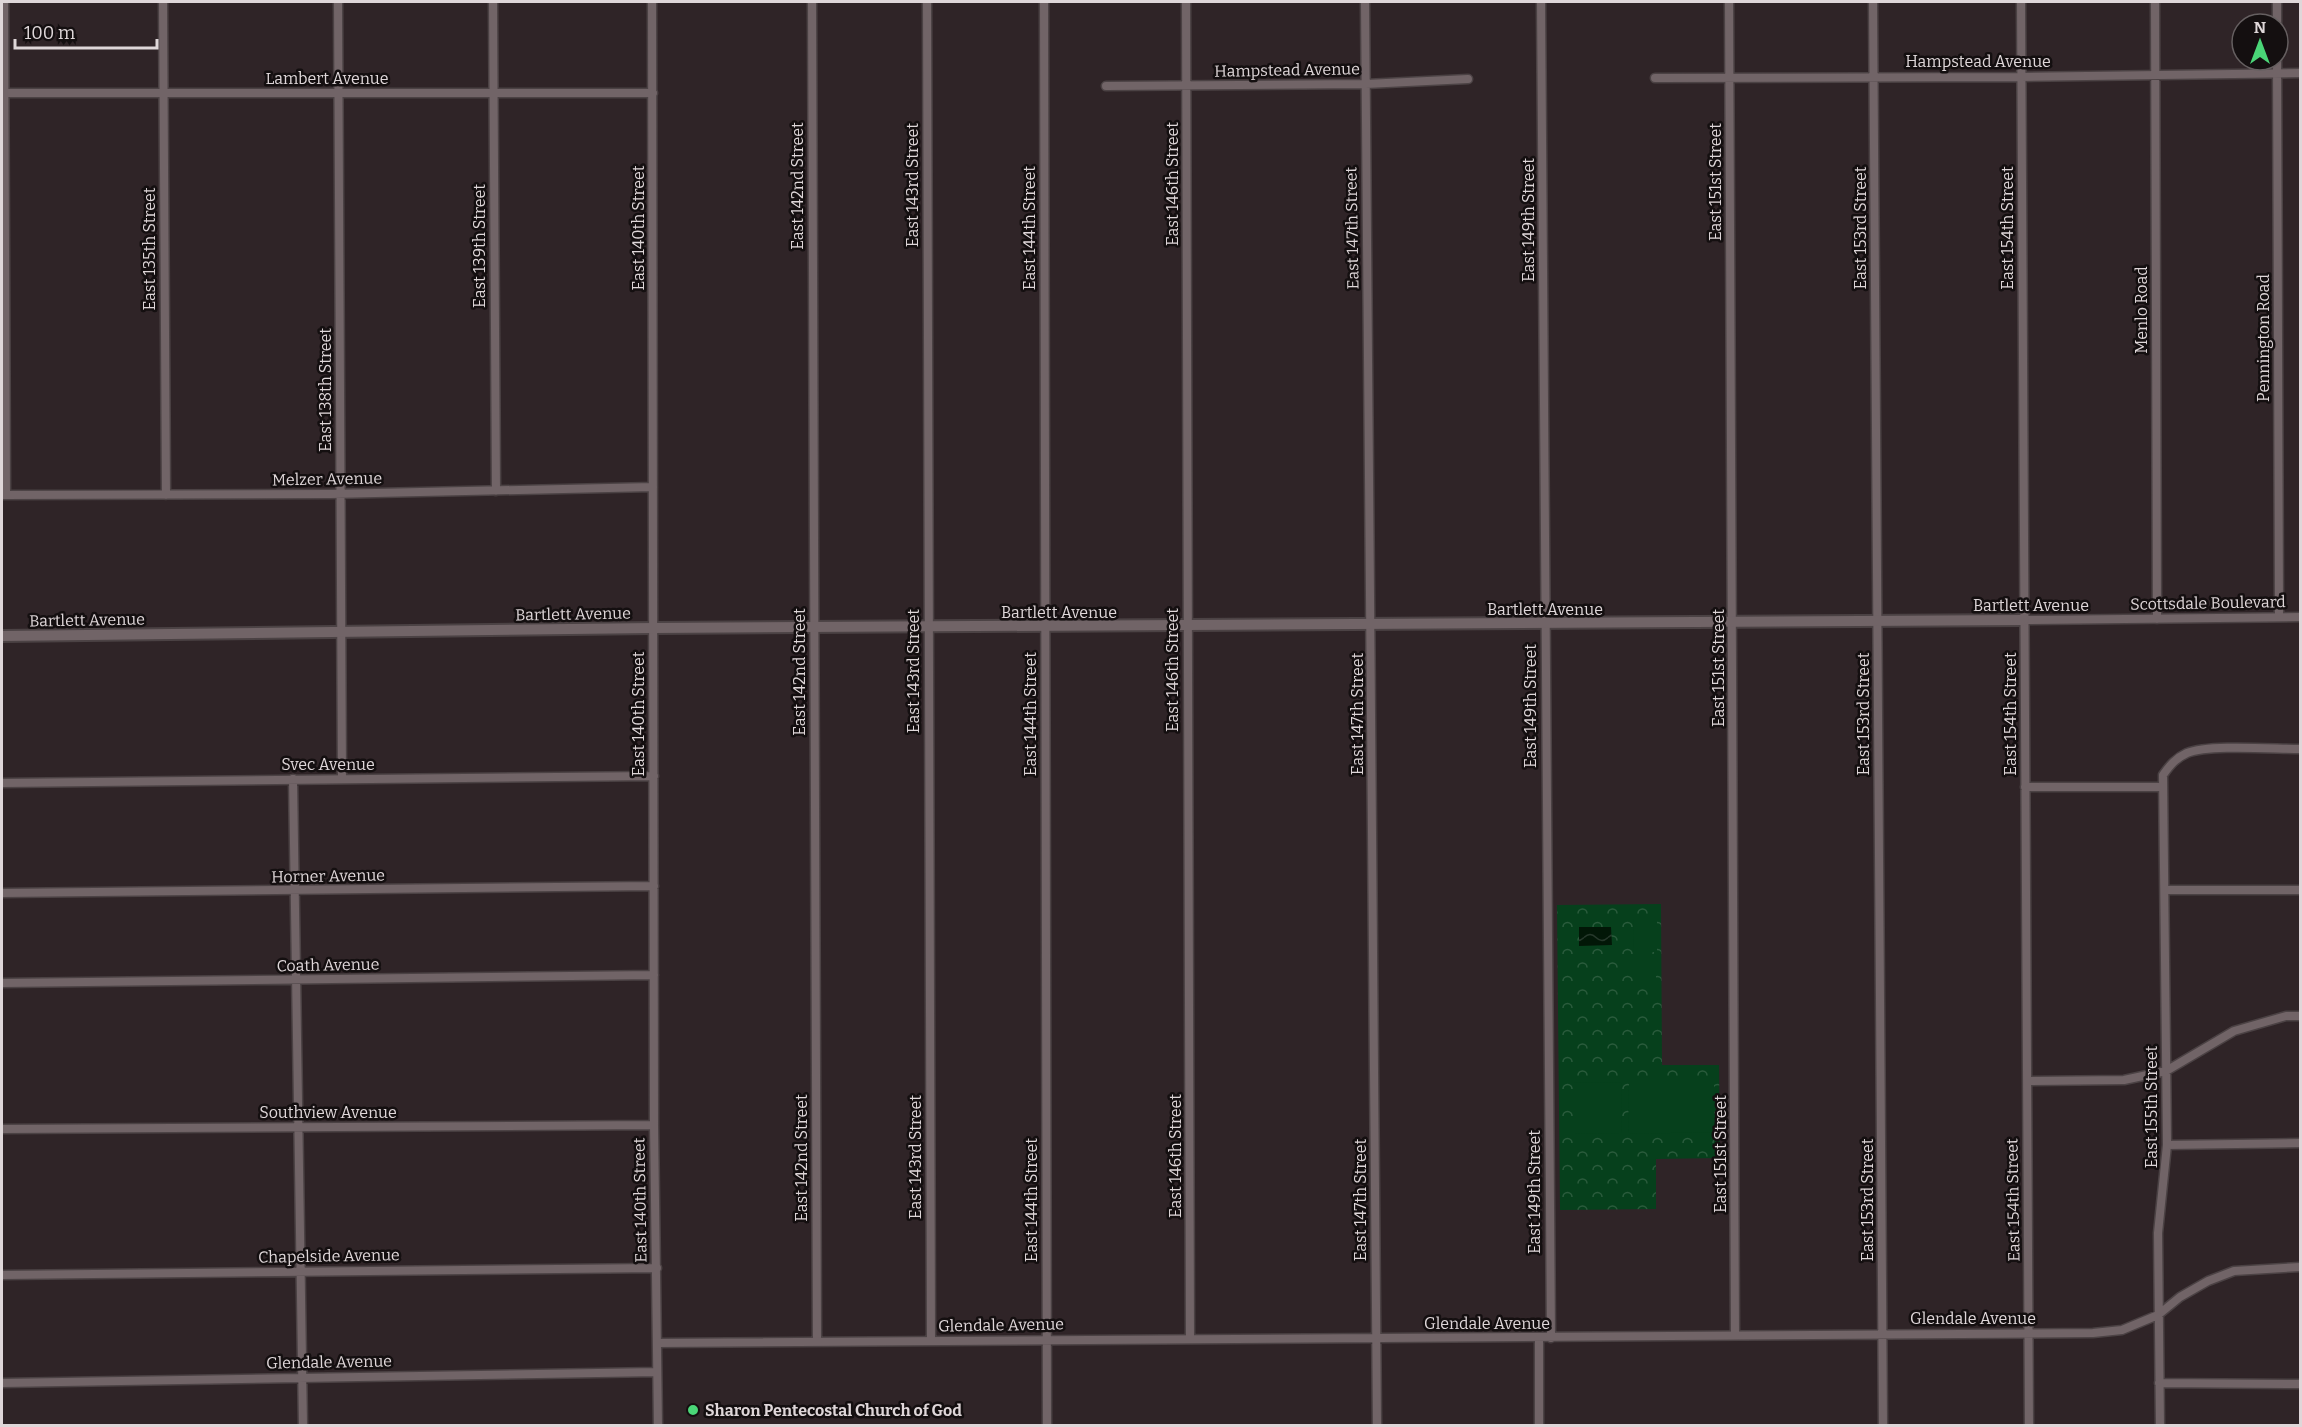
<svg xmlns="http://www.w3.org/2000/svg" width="2302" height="1427" font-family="Bitter,serif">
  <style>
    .forest { fill: url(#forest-crowns) }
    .garden { fill: #06401c }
    .water { fill: url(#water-waves) }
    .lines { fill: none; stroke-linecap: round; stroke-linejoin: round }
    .minor-casing { stroke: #4b4244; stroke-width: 11 }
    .tertiary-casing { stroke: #4b4244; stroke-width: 14 }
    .minor { stroke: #716467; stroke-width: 8 }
    .tertiary { stroke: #716467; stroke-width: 10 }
    .poi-dot { fill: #4ad677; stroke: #140f10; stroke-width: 2 }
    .labels { text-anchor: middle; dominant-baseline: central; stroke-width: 5; stroke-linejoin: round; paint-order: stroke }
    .street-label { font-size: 16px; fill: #dfd7d9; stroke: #140f10 }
    .poi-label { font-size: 16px; font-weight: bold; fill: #dfd7d9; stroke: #140f10; text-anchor: start }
  </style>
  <defs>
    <pattern id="forest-crowns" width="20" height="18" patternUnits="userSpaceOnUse" patternTransform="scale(1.5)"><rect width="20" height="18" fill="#06401c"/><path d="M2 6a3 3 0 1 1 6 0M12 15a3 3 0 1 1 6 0" fill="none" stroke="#2a5b3c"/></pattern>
    <pattern id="water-waves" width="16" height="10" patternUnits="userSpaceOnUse" patternTransform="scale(1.5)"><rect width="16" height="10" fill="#021707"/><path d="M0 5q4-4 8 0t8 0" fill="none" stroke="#26382b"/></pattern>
  </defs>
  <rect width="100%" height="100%" fill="#2f2427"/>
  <!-- forest -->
  <path class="forest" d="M 1661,904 L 1662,1065 L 1719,1065 L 1720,1158 L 1656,1159 L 1656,1209 L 1560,1210 L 1557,905 Z"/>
  <!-- garden -->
  <path class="garden" d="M 1633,919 L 1657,919 L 1657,952 L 1634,952 Z
    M 1634,956 L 1656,956 L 1656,989 L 1634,989 Z
    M 1574,1082 L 1622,1083 L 1621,1134 L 1574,1133 Z
    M 1629,1083 L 1714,1083 L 1714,1132 L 1628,1134 Z"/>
  <!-- water -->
  <path class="water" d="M 1579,927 L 1611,927 L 1612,945 L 1579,946 Z"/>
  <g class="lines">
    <!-- minor casing -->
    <g class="minor-casing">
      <path id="minor" d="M 4,2 L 6,495
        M 163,2 L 166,495
        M 338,2 L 342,779
        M 493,2 L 496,491
        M 652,2 L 654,1125 L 658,1426
        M 812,2 L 817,1342
        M 927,2 L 931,1341
        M 1044,2 L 1047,1426
        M 1186,2 L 1190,1339
        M 1365,2 L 1377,1426
        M 1541,2 L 1551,1338
        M 1729,2 L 1735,1335
        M 1873,2 L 1883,1426
        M 2021,2 L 2029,1426
        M 2155,2 L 2157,619
        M 2277,2 L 2277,24
        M 2277,60 L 2279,616
        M 1655,78 L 2021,77 L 2300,73
        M 1106,86 L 1366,84 L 1468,79
        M 2,93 L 653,93
        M 2,495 L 331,494 L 653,487
        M 2024,620 L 2300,617
        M 293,779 L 303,1426
        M 2,783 L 654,776
        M 2025,787 L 2162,787
        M 2165,890 L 2300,890
        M 2,893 L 654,886
        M 2,983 L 654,975
        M 2027,1081 L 2124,1080 L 2166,1071 L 2234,1031 L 2286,1016 L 2300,1016
        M 2,1129 L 654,1125
        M 2167,1145 L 2300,1143
        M 2,1275 L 657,1268
        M 1539,1338 L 1539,1426
        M 657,1343 L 2093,1333 L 2122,1330 L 2158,1315 L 2180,1297 L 2208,1281 L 2234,1271 L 2300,1267
        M 2,1383 L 657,1372
        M 2159,1383 L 2300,1384
        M 2160,1426 L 2158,1233 L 2167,1145 L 2163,775 C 2170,765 2176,758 2187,753 C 2209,744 2274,749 2300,749"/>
    </g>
    <!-- tertiary casing -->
    <g class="tertiary-casing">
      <path id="tertiary" d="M 2,636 L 653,628 L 2024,620"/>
    </g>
    <!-- minor -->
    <use href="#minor" class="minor"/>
    <!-- tertiary -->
    <use href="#tertiary" class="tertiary"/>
  </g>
  <!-- markers -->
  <circle class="poi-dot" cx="693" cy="1410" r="6"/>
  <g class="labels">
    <!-- street labels -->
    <g class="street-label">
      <text x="1978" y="61">Hampstead Avenue</text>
      <text transform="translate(1287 70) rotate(-1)">Hampstead Avenue</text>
      <text x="327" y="78">Lambert Avenue</text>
      <text transform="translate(1715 182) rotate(-90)">East 151st Street</text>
      <text transform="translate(1172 184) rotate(-90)">East 146th Street</text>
      <text transform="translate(912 185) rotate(-90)">East 143rd Street</text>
      <text transform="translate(797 186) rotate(-90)">East 142nd Street</text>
      <text transform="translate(1528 220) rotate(-90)">East 149th Street</text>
      <text transform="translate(638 228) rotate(-90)">East 140th Street</text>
      <text transform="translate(1029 228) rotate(-90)">East 144th Street</text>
      <text transform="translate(1352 228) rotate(-91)">East 147th Street</text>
      <text transform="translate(1860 228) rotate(-90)">East 153rd Street</text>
      <text transform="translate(2007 228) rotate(-90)">East 154th Street</text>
      <text transform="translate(479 246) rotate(-90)">East 139th Street</text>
      <text transform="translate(149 249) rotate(-90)">East 135th Street</text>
      <text transform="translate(2141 310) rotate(-90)">Menlo Road</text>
      <text transform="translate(2263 338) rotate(-90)">Pennington Road</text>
      <text transform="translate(325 390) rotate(-90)">East 138th Street</text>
      <text transform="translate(327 479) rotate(-1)">Melzer Avenue</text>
      <text transform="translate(2208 603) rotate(-1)">Scottsdale Boulevard</text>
      <text x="2031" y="605">Bartlett Avenue</text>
      <text x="1545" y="609">Bartlett Avenue</text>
      <text x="1059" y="612">Bartlett Avenue</text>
      <text transform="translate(573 614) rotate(-1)">Bartlett Avenue</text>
      <text transform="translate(87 620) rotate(-1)">Bartlett Avenue</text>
      <text transform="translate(1718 668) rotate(-90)">East 151st Street</text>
      <text transform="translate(1172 670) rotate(-90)">East 146th Street</text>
      <text transform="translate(913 671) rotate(-90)">East 143rd Street</text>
      <text transform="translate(799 672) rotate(-90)">East 142nd Street</text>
      <text transform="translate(1530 706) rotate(-90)">East 149th Street</text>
      <text transform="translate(638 714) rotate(-90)">East 140th Street</text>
      <text transform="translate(1030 714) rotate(-90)">East 144th Street</text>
      <text transform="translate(1357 714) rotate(-90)">East 147th Street</text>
      <text transform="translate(1863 714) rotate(-90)">East 153rd Street</text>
      <text transform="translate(2010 714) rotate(-90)">East 154th Street</text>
      <text x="328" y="764">Svec Avenue</text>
      <text transform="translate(328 876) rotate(-1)">Horner Avenue</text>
      <text transform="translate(328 965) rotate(-1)">Coath Avenue</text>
      <text transform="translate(2151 1107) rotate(-90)">East 155th Street</text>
      <text x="328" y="1112">Southview Avenue</text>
      <text transform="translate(1720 1154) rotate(-90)">East 151st Street</text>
      <text transform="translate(1175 1156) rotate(-90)">East 146th Street</text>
      <text transform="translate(915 1157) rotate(-90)">East 143rd Street</text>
      <text transform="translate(801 1158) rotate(-90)">East 142nd Street</text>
      <text transform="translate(1534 1192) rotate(-90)">East 149th Street</text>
      <text transform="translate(640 1200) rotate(-91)">East 140th Street</text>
      <text transform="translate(1031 1200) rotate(-90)">East 144th Street</text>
      <text transform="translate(1360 1200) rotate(-90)">East 147th Street</text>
      <text transform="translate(1867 1200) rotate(-90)">East 153rd Street</text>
      <text transform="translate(2013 1200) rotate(-91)">East 154th Street</text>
      <text transform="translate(329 1256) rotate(-1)">Chapelside Avenue</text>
      <text x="1973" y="1318">Glendale Avenue</text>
      <text x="1487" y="1323">Glendale Avenue</text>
      <text transform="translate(1001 1325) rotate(-1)">Glendale Avenue</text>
      <text transform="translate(329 1362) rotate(-1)">Glendale Avenue</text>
    </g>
    <!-- poi labels -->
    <g class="poi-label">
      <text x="705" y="1410">Sharon Pentecostal Church of God</text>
    </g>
  </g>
  <!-- border -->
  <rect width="2302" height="1427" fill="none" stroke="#dfd7d9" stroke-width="6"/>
  <!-- north arrow -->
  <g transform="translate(2260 42)"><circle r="28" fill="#140f10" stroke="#655f60" stroke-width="1.5"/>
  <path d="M0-4.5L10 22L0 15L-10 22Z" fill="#4ad677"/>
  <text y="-9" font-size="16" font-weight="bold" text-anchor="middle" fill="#dfd7d9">N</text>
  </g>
  <!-- scale -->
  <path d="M15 39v9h142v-9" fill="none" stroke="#dfd7d9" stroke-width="3"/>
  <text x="24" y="39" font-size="18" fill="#dfd7d9" stroke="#140f10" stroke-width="4.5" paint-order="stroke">100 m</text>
</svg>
